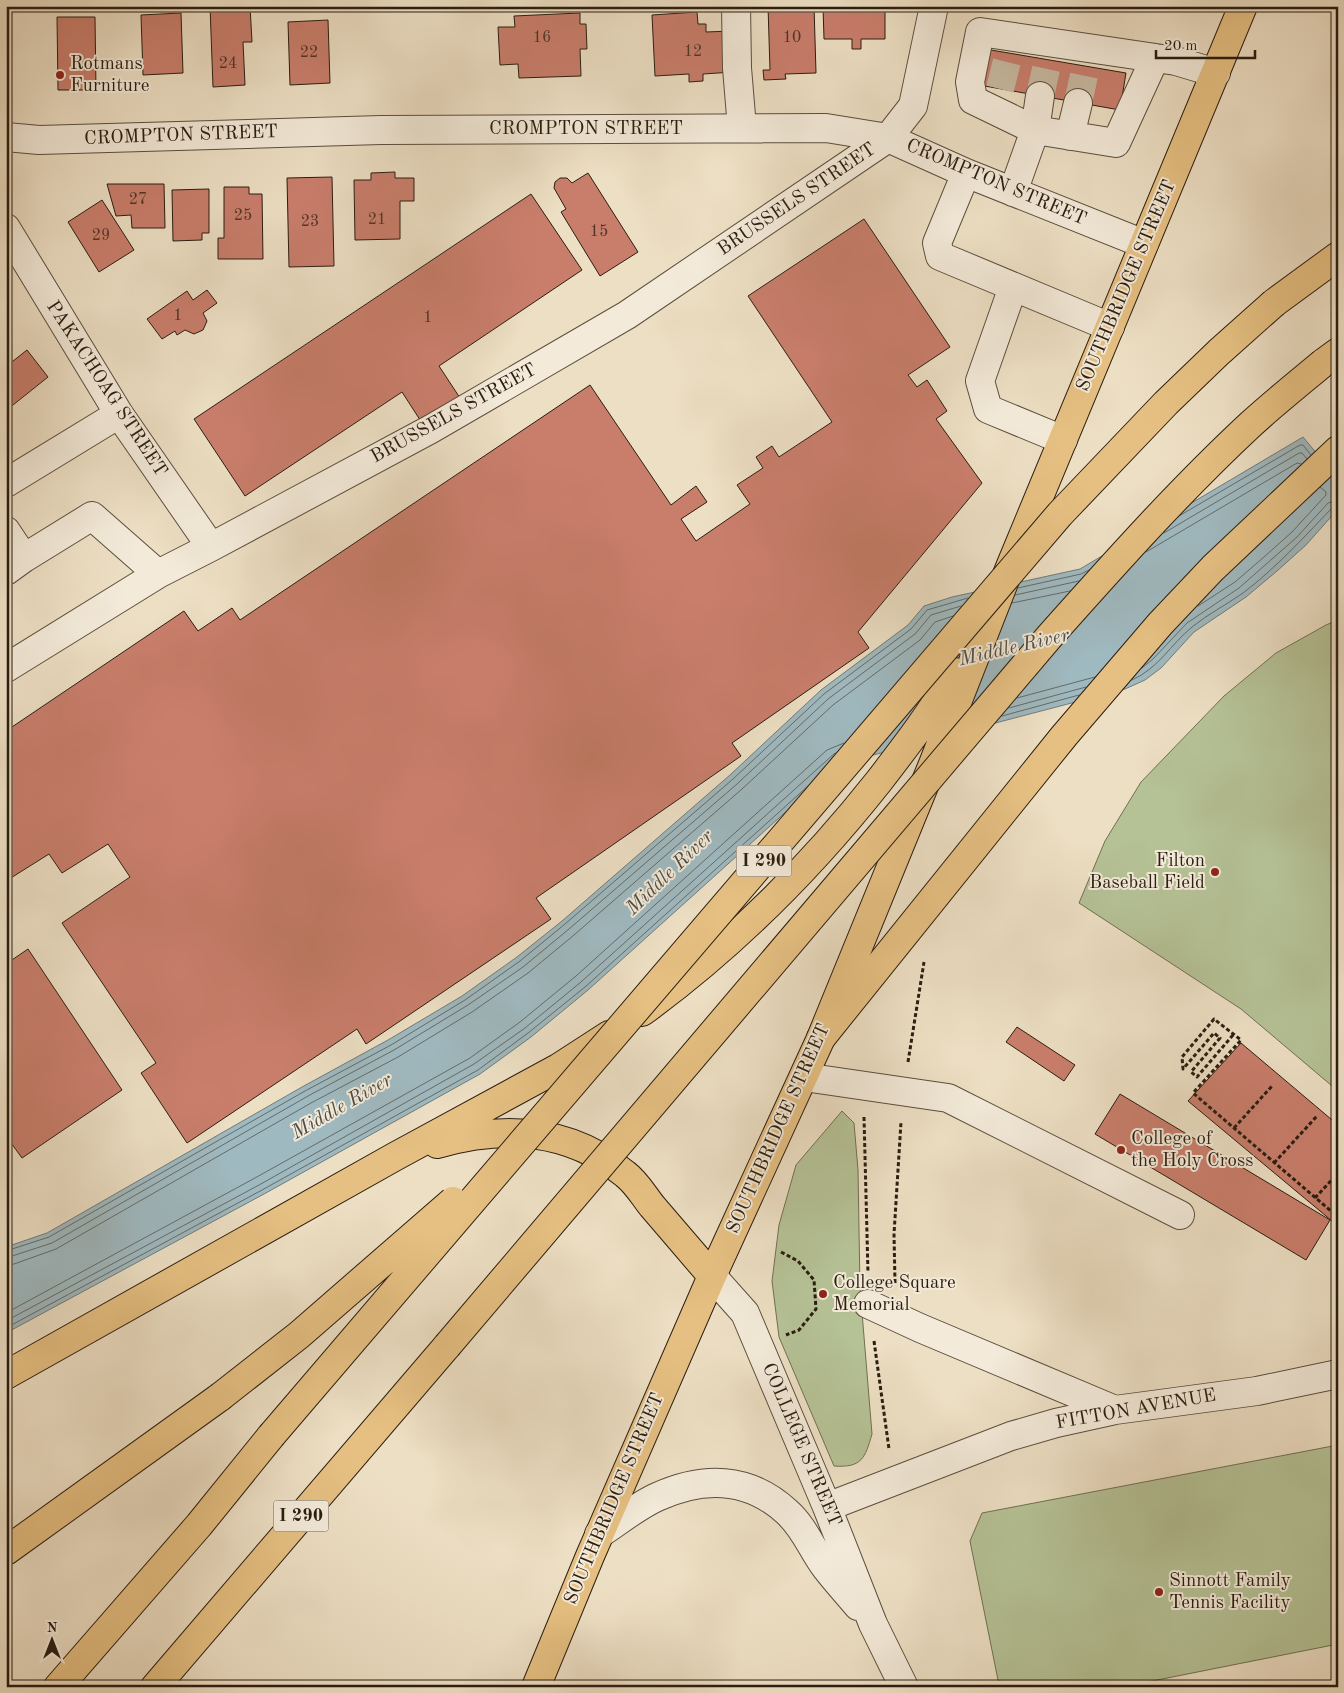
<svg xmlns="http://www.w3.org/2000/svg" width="1344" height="1693" font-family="'Old Standard TT',serif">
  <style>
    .green { fill: #b5c296; stroke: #707053 }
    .water { fill: #9fb9c0; stroke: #707b7a }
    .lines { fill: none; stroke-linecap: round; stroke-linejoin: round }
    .shore { stroke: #646b68; stroke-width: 1 }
    .building { fill: #c97e6c; stroke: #2a1d10 }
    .minor-tunnel { stroke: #c6b8a0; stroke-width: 28; stroke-dasharray: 28 14; stroke-linecap: butt }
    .minor-casing { stroke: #5b4e3d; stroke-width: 30 }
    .major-casing { stroke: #2a1d10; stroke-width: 30 }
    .highway-casing { stroke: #2a1d10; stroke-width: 30 }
    .path { stroke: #2a1d10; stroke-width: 3; stroke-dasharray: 4 2.5; stroke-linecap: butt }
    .minor { stroke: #f3ead9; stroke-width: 28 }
    .major { stroke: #e6c082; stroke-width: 28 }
    .highway { stroke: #e6c082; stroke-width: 28 }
    .highway-bridge-casing { stroke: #2a1d10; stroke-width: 30; stroke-linecap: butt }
    .highway-bridge { stroke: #e6c082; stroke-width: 28 }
    .poi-dot { fill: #8f2418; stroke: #f3ead9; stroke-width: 2 }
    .labels { text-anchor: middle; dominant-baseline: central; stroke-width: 4; stroke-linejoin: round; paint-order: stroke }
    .number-label { font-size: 16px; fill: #523527 }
    .shield { fill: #f3ead9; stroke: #665a4c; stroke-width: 1 }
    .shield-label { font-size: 18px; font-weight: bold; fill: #2a1d10 }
    .poi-label { font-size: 19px; fill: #2a1d10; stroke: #f3ead9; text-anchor: start }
    .street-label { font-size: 19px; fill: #2a1d10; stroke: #f3ead9 }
    .water-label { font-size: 20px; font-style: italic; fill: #4d4c45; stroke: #f3ead9 }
  </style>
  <rect width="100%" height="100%" fill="#eddfc4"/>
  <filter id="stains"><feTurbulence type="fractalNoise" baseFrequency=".004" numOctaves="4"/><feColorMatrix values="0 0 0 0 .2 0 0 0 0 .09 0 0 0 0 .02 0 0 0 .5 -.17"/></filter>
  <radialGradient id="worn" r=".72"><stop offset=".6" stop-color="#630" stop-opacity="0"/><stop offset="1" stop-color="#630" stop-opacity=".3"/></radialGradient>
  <!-- green -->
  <path class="green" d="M 1338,620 L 1338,1091 L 1241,1009 L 1079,903 L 1105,841 L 1141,782 L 1224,696 L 1276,653 L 1326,625 Z
    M 842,1111 L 854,1123 L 858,1170 L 860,1288 L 872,1434 C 865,1458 862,1468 834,1466 L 779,1337 L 772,1281 L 779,1225 L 796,1165 Z
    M 1338,1445 L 1338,1644 L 1122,1687 L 1014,1687 L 998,1680 L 970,1541 L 982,1513 Z"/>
  <!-- water -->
  <path class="water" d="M 1303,437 L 1338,479 L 1338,509 L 1306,545 L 1277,571 L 1246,597 L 1194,632 L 1161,668 L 1145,680 L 1125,689 L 839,764 L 588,990 L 531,1037 L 480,1074 L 264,1194 L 6,1333 L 6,1247 L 47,1233 L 302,1087 L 388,1040 L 462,996 L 517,957 L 562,921 L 730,775 L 821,690 L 908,625 L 924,606 L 952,597 L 1080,569 Z"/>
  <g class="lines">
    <!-- shore -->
    <path class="shore" d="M 1179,516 L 1300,445 L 1303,445 L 1311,455
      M 1164,533 L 1299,453 L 1302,453 L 1307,459
      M 1146,552 L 1297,463 L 1301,464
      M 1018,588 L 1081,574 L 1089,570
      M 1015,595 L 1079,581
      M 1012,603 L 1070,591
      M 1198,606 L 1235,582 L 1264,557 L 1292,532 L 1326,495 L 1326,492 L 1320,487
      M 1142,668 L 1153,659 L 1187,623 L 1239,588 L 1297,537 L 1328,503 L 1338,500
      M 1132,680 C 1159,668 1170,645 1192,627 C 1208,614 1226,605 1243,593 C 1276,568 1304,537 1332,508 L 1338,506
      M 1017,698 L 1095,677
      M 1009,708 L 1086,687
      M 1002,716 L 1079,695
      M 6,1251 L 49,1237 L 305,1091 L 391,1045 L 465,1000 L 520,961 L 565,924 L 733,779 L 824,694 L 911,629 L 927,610 L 968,598
      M 6,1258 L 52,1243 L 308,1096 L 394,1050 L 468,1005 L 523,967 L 569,929 L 737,784 L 828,699 L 915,634 L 931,615 L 961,606
      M 6,1265 L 14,1264 L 56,1249 L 311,1103 L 398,1057 L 472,1012 L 528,973 L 574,935 L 742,789 L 833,705 L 920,640 L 935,622 L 953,616
      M 6,1313 L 255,1178 L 470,1058 L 520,1022 L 576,976 L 827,750 L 844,743
      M 6,1321 L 259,1185 L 474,1064 L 525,1028 L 581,982 L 835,753
      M 6,1328 L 262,1190 L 478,1070 L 528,1033 L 585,987 L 808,786"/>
  </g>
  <!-- building -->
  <path class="building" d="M 210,6 L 250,6 L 252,42 L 243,42 L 245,85 L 213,87 Z
    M 768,6 L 814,6 L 816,73 L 785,74 L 786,79 L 764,80 L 763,70 L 770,70 Z
    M 823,6 L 885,6 L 885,39 L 861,39 L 861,49 L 852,49 L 852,39 L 824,39 Z
    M 697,12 L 698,24 L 706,24 L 706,32 L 731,31 L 733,72 L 703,74 L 703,81 L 689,82 L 689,74 L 655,76 L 652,15 Z
    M 181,13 L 183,73 L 143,75 L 141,15 Z
    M 580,13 L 580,24 L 586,24 L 587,49 L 580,49 L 581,76 L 519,78 L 518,64 L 500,65 L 498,27 L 515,27 L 514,16 Z
    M 57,17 L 95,17 L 96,90 L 58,90 Z
    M 328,20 L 330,83 L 290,85 L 288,22 Z
    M 985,49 L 1126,73 L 1120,110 L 979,85 Z
    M 395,172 L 395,178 L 414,178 L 414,201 L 400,201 L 400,239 L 355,240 L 354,180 L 371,180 L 371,173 Z
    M 588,173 L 638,252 L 600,276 L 561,212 L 566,209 L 554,188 L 555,182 L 560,178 L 567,178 L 572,183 Z
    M 332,177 L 334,266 L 289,267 L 287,178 Z
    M 107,184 L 164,184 L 165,228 L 132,228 L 131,215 L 116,216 Z
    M 224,187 L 249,187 L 249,194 L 262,194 L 263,259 L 218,259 L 218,238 L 224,238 Z
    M 209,189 L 209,233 L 202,233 L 202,240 L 173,241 L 172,190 Z
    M 531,194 L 582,270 L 439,366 L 462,401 L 424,426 L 402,392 L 245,496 L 194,419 Z
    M 102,200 L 134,250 L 99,272 L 68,222 Z
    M 864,219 L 950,347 L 908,375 L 917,387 L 927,380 L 947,411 L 936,419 L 982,483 L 858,632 L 869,648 L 732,743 L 741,756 L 536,898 L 551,919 L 366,1044 L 357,1029 L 187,1143 L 141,1073 L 156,1063 L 62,923 L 130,877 L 108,844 L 62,873 L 49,854 L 6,881 L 6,731 L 184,611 L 198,631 L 232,608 L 240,620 L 590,385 L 671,505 L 696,486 L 707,502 L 681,519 L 696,541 L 750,504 L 737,485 L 763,468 L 756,457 L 772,446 L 779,457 L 832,422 L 748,296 Z
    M 207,290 L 217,303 L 203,313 L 207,321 L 203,330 L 194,334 L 185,330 L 177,335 L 175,331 L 162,339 L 147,319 L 187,291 L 193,300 Z
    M 27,350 L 48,377 L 8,409 L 6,408 L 6,363 L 8,365 Z
    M 28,949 L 122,1090 L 22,1158 L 6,1136 L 6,964 Z
    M 1017,1027 L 1075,1065 L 1064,1081 L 1006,1042 Z
    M 1241,1043 L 1338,1125 L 1338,1226 L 1188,1101 Z
    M 1120,1094 L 1330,1220 L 1306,1260 L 1095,1134 Z"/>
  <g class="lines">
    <!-- minor-tunnel -->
    <path class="minor-tunnel" d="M 1000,89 L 1009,53
      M 1040,96 L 1048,60
      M 1078,103 L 1086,66"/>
    <!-- minor casing -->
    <g class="minor-casing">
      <path id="minor" d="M 736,6 L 737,68 L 742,128
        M 1040,96 L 1035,130 L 1116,143 L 1155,58
        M 1070,136 L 1078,103
        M 6,137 L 39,140 L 381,130 L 826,128 L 888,138 L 966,173 L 1144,244
        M 966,173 L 937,243 L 940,256 L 1110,327
        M 1013,192 L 1035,130 L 973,100 L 970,82 L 980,32 L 1176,61 L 1216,73
        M 6,228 L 119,414 L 211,547
        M 1013,287 L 980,381 L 988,409 L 1063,440
        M 6,483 L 119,414
        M 6,531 L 24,558
        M 6,571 L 24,558 L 92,516 L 158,574
        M 6,668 L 158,574 L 211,547 L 431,429 L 627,315 L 888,138 L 913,106 L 934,6
        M 804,1077 L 948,1098 L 1180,1215
        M 712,1276 L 745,1313 L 827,1507 L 873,1624 L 904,1687
        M 868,1304 L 920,1328 L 1115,1410
        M 827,1507 L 1011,1436 L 1056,1423 L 1115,1410 L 1257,1391 L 1338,1374
        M 599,1534 C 618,1522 637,1506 657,1497 C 703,1476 748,1476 787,1512 C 805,1528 812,1550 826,1568 C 836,1581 847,1593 858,1606"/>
    </g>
    <!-- major casing -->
    <g class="major-casing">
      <path id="major" d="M 642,1012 C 731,947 811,867 879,781 C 906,746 933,711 955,672
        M 437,1144 C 504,1125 569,1128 625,1174 C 636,1182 644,1196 652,1206 C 672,1229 692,1253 712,1276
        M 6,1375 L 396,1156 L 558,1068 L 609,1035
        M 536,1687 L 590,1556 L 712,1276 L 821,1038 L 933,764 L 1010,567 L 1243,6"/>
    </g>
    <!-- highway casing -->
    <g class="highway-casing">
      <path id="highway" d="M 1274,303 L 1338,256
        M 1323,363 L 1338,352
        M 821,1038 L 1064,736 L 1160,624 L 1213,568 L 1338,450
        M 6,1551 L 220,1397
        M 58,1687 L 199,1525 L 271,1436
        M 155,1687 L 447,1346"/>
    </g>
    <!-- path -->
    <path class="path" d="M 1233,1035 L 1197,1077 L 1191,1072 L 1220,1038 L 1214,1033 L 1183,1069 L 1182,1057 L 1214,1019 L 1241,1040 L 1193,1093 L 1338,1217
      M 908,1062 L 924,962
      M 864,1117 L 868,1273
      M 1234,1128 L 1272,1086
      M 1274,1163 L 1317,1116
      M 1315,1198 L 1338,1173
      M 781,1252 L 798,1261 L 814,1280 L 816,1309 L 799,1330 L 786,1335
      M 895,1283 L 894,1234 L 901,1122
      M 874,1341 L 889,1449"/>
    <!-- minor -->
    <use href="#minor" class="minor"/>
    <!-- major -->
    <use href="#major" class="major"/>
    <!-- highway -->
    <use href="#highway" class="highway"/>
    <!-- highway-bridge casing -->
    <g class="highway-bridge-casing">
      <path id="highway-bridge" d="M 447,1346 L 1049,637 C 1114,564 1179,491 1251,424 C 1274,403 1299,383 1323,363
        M 220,1397 L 299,1335 L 453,1201
        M 271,1436 L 1060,514 L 1166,403 L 1219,352 L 1274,303"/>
    </g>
    <!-- highway-bridge -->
    <use href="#highway-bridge" class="highway-bridge"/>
  </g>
  <!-- markers -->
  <g class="poi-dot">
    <circle cx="60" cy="75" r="5"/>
    <circle cx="1215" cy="872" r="5"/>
    <circle cx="1121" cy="1150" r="5"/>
    <circle cx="823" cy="1294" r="5"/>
    <circle cx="1159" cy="1592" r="5"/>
  </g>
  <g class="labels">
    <!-- number labels -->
    <g class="number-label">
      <text x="542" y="38">16</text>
      <text x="792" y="38">10</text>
      <text x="693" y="52">12</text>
      <text x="309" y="53">22</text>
      <text x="228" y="64">24</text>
      <text x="138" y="200">27</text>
      <text x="243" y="216">25</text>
      <text x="377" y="220">21</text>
      <text x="310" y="222">23</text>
      <text x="599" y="232">15</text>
      <text x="101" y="236">29</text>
      <text x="178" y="316">1</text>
      <text x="428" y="318">1</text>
    </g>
    <!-- shield labels -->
    <g class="shield">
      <rect x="736.5" y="845.5" width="55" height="31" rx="4"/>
      <rect x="273.5" y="1500.5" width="55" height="31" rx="4"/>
    </g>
    <g class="shield-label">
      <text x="764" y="861">I 290</text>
      <text x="301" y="1516">I 290</text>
    </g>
    <!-- poi labels -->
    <g class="poi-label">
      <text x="70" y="64">Rotmans<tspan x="70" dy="22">Furniture</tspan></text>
      <text x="1205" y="861" text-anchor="end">Filton<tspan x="1205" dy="22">Baseball Field</tspan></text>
      <text x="1131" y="1139">College of<tspan x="1131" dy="22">the Holy Cross</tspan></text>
      <text x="833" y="1283">College Square<tspan x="833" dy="22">Memorial</tspan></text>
      <text x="1169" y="1581">Sinnott Family<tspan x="1169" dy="22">Tennis Facility</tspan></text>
    </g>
    <!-- street labels -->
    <g class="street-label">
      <text x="586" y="129">CROMPTON STREET</text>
      <text transform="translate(181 136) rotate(-2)">CROMPTON STREET</text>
      <text transform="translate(996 183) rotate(23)">CROMPTON STREET</text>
      <text transform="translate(797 200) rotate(-34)">BRUSSELS STREET</text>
      <text transform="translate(1127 286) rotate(-67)">SOUTHBRIDGE STREET</text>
      <text transform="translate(106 389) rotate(57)">PAKACHOAG STREET</text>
      <text transform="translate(454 414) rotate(-29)">BRUSSELS STREET</text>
      <text transform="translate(779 1129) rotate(-66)">SOUTHBRIDGE STREET</text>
      <text transform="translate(1136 1410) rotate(-10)">FITTON AVENUE</text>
      <text transform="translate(801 1445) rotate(67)">COLLEGE STREET</text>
      <text transform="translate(615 1499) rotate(-67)">SOUTHBRIDGE STREET</text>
    </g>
    <!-- water labels -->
    <g class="water-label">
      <text transform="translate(1014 648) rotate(-13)">Middle River</text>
      <text transform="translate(670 873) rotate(-44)">Middle River</text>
      <text transform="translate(342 1107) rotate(-30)">Middle River</text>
    </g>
  </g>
  <!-- margin -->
  <rect width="1344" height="1693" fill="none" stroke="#eddfc4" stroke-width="25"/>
  <rect x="8" y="8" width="1329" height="1678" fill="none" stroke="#2a1d10" stroke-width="2.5"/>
  <rect x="12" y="12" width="1319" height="1668" fill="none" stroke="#2a1d10"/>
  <!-- north arrow -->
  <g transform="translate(52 1640)" stroke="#f3ead9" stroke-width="4" paint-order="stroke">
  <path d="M0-4L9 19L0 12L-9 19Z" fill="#2a1d10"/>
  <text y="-8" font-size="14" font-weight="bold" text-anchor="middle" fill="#2a1d10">N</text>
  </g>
  <!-- scale -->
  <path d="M1156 50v8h99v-8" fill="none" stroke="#2a1d10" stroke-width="2.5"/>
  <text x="1164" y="50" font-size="15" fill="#2a1d10" stroke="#f3ead9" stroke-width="4" paint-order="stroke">20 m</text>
  <rect width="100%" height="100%" filter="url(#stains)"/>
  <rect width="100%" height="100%" fill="url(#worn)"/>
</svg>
